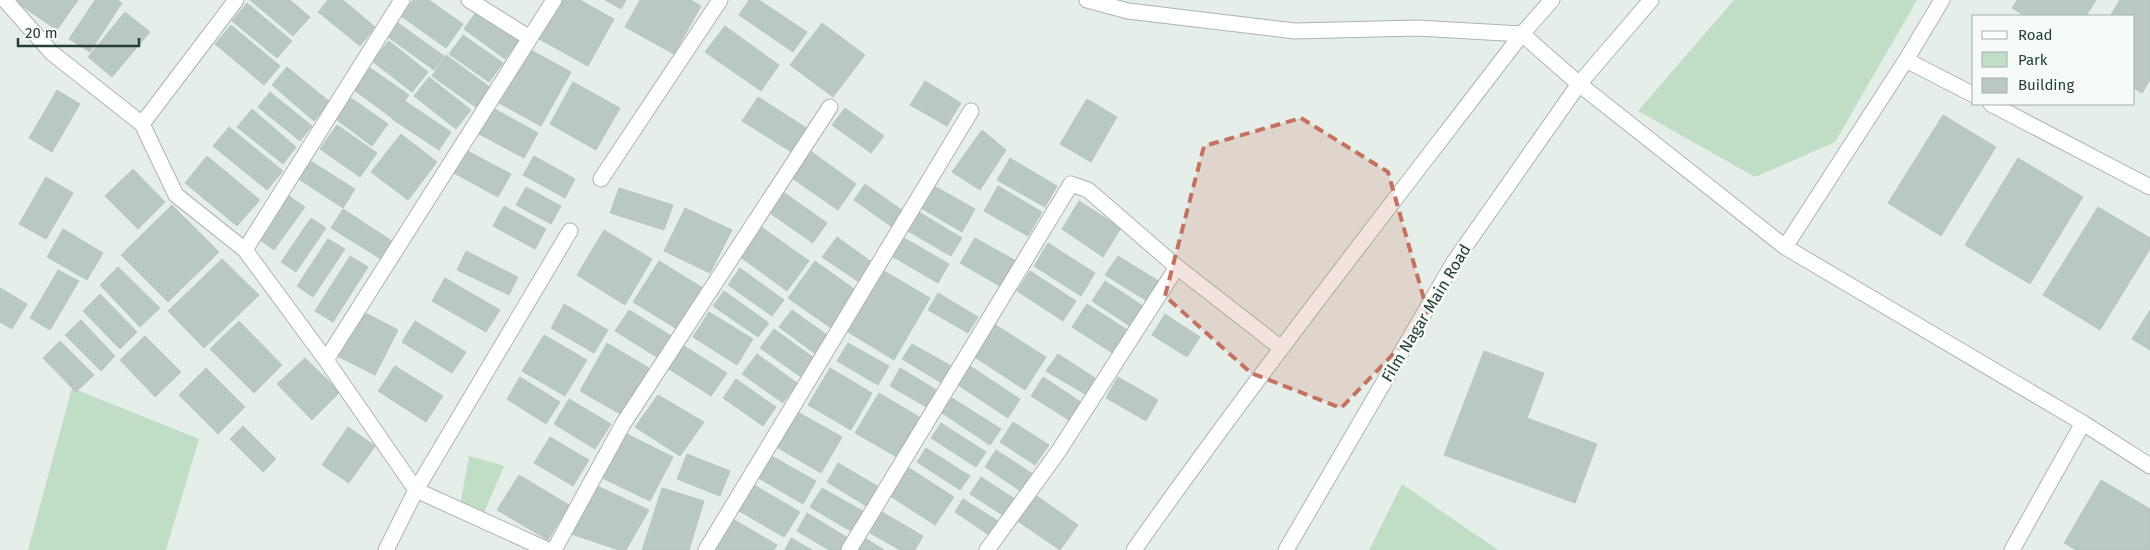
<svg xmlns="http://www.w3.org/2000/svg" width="2150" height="550" font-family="'Fira Sans',sans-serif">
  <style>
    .green { fill: #c0ddc6 }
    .building { fill: #bbc8c2; stroke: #b8c7c0 }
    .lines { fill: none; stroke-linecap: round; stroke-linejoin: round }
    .street-casing { stroke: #a9b6b0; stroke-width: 17 }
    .secondary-casing { stroke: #a5b9b0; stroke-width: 17 }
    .street { stroke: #fff; stroke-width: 15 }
    .secondary { stroke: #fff; stroke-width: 15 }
    .marked { fill: #c2725f; fill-opacity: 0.2; stroke: #c2725f; stroke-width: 4; stroke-dasharray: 10 6; stroke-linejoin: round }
    .labels { text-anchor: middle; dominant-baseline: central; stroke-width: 5; stroke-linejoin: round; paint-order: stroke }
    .street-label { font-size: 16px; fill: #263f36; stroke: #f6faf8 }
  </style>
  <rect width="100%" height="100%" fill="#e6eee9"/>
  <!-- green -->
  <path class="green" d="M 1734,0 L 1917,0 L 1835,142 L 1755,177 L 1638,111 Z
    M 72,388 L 199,439 L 166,550 L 28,550 Z
    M 469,456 L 504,466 L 483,515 L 460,505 Z
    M 1402,484 L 1498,550 L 1369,550 Z"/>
  <!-- building -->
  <path class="building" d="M 18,0 L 78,0 L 57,30 L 16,2 Z
    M 95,0 L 117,0 L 122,3 L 90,52 L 69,39 Z
    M 250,0 L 290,0 L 310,17 L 293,36 Z
    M 328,0 L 343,0 L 375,27 L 360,46 L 318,12 Z
    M 413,0 L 429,0 L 463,24 L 446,48 L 401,16 Z
    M 560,0 L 580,0 L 614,19 L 588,66 L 539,39 Z
    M 605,0 L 626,0 L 621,9 Z
    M 640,0 L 691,0 L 701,6 L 674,54 L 625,27 Z
    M 749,0 L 759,0 L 807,32 L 793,52 L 739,15 Z
    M 2017,0 L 2096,0 L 2086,16 L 2025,16 L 2012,8 Z
    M 2120,0 L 2150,0 L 2150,80 L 2142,93 L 2134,88 L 2134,16 L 2110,16 Z
    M 247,3 L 292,41 L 277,58 L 232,21 Z
    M 479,8 L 521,38 L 505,59 L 464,29 Z
    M 125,12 L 150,32 L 112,77 L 88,57 Z
    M 398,23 L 444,56 L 434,70 L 388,37 Z
    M 822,23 L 865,55 L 833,97 L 790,65 Z
    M 231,25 L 280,66 L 264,85 L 215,44 Z
    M 725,26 L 779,65 L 761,91 L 705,52 Z
    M 463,35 L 503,63 L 489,82 L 449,54 Z
    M 389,41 L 428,72 L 412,92 L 372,61 Z
    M 529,49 L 571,72 L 541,126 L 499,103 Z
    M 446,55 L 491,88 L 477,108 L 432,76 Z
    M 287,67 L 330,102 L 314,121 L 272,85 Z
    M 370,68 L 409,95 L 392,118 L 354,90 Z
    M 429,77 L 471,110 L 456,129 L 414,96 Z
    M 925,81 L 961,103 L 947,126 L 910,105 Z
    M 573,82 L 620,108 L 596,150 L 550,124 Z
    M 57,90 L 80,104 L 52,152 L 29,138 Z
    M 270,92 L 312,126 L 300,141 L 258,107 Z
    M 758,97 L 808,129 L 793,153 L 742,121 Z
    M 351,98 L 388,124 L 372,146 L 336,119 Z
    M 1087,99 L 1117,117 L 1091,162 L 1060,144 Z
    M 405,101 L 451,132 L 439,150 L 392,119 Z
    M 493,108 L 538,133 L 524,158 L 479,134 Z
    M 845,108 L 884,136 L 871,153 L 832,125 Z
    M 252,109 L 296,147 L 283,164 L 237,127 Z
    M 1943,115 L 1996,147 L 1941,236 L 1888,203 Z
    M 337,125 L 377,153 L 360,177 L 320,149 Z
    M 229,127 L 283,171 L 267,190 L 213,146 Z
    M 982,130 L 1006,150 L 980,190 L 952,172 Z
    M 401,134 L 437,162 L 408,200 L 371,172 Z
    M 464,149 L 511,174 L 498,197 L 452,172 Z
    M 809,150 L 856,184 L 838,210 L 789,176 Z
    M 207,156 L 260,200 L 237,226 L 185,183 Z
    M 534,156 L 575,179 L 565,198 L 523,175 Z
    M 1010,158 L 1057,186 L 1045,207 L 997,180 Z
    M 2018,158 L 2083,197 L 2030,284 L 1965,245 Z
    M 309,160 L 355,189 L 343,208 L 297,178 Z
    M 133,169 L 165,202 L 138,229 L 105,196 Z
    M 46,177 L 73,193 L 46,239 L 19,224 Z
    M 929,183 L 975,209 L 962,232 L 916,205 Z
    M 865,184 L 903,211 L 892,227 L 854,200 Z
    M 998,186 L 1042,212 L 1028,236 L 984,211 Z
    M 526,187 L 561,206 L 551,224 L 516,205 Z
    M 619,188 L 673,205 L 664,230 L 610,213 Z
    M 779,189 L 827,223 L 813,243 L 764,209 Z
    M 286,194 L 305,207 L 274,250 L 256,237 Z
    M 1079,201 L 1121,228 L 1103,257 L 1062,229 Z
    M 172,205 L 219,252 L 168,302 L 121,255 Z
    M 504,206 L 546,229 L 535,249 L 493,226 Z
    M 2098,207 L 2150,238 L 2150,249 L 2100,330 L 2043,295 Z
    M 685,208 L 732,230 L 710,273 L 664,251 Z
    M 343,209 L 392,241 L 381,259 L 331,228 Z
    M 917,211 L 962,238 L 951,256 L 906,230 Z
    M 311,218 L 326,228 L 296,272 L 281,262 Z
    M 760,226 L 809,261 L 787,291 L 739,256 Z
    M 63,229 L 103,253 L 87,280 L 47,257 Z
    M 604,230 L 652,259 L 625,305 L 577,275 Z
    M 899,235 L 949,264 L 938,283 L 888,254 Z
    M 837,237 L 873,263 L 859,282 L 822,257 Z
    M 975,238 L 1018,262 L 1003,288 L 960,263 Z
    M 328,239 L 345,249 L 313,297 L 297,286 Z
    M 1048,243 L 1095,273 L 1081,296 L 1034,266 Z
    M 466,251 L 518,277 L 509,295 L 457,270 Z
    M 350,256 L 368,267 L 333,322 L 315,311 Z
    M 1118,256 L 1160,282 L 1147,301 L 1105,275 Z
    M 222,259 L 259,295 L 204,348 L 168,311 Z
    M 659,261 L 703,288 L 677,329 L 633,302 Z
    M 815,261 L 857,291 L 831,328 L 788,298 Z
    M 118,267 L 160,308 L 140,327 L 100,285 Z
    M 740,268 L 784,300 L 772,316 L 728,285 Z
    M 58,270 L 79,281 L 50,330 L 30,318 Z
    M 884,271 L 930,298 L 894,360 L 848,332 Z
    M 1030,271 L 1076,301 L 1063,321 L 1017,291 Z
    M 445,278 L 500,310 L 486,332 L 432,301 Z
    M 1105,281 L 1143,306 L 1130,326 L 1092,301 Z
    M 0,288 L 27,304 L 12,329 L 0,322 Z
    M 724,291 L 769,323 L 758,337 L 713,306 Z
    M 938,293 L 978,317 L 968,333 L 928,310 Z
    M 100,294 L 137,332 L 120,349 L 83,311 Z
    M 564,304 L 608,330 L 594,353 L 551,328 Z
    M 1087,304 L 1129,331 L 1114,354 L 1072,327 Z
    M 360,310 L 398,330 L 375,375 L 337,356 Z
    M 629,310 L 673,337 L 660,359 L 615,331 Z
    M 792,310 L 830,337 L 817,355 L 779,327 Z
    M 2150,310 L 2150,350 L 2132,339 Z
    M 709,312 L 753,339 L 737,365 L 693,337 Z
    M 1165,314 L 1200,337 L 1187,357 L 1152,335 Z
    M 81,320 L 115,356 L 101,371 L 65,335 Z
    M 239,321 L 282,365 L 254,393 L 210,349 Z
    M 415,321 L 466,352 L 452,373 L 402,342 Z
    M 994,324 L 1046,357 L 1025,390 L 973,356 Z
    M 774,329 L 814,358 L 801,377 L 760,348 Z
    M 544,335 L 587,360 L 565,396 L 522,371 Z
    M 145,336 L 181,372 L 155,397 L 120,360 Z
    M 60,341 L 94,375 L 76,392 L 43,358 Z
    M 607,343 L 649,368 L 622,415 L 580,391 Z
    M 848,343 L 889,366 L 878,385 L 837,361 Z
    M 912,344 L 955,368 L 945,385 L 902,359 Z
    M 684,346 L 727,373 L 711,396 L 669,369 Z
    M 1484,351 L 1544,373 L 1527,418 L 1597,444 L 1575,503 L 1444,455 Z
    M 757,354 L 797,383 L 783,403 L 742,374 Z
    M 1058,354 L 1095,378 L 1085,394 L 1046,371 Z
    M 305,358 L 340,392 L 312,420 L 277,384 Z
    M 395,366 L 443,396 L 426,422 L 378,391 Z
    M 970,366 L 1020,399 L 1008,418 L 958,385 Z
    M 206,368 L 245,407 L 218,434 L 179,395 Z
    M 830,368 L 872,393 L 851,430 L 808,405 Z
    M 900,368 L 940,392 L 930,409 L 890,386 Z
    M 520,377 L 560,402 L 546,424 L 507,399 Z
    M 1043,377 L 1084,404 L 1072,422 L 1031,396 Z
    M 1118,377 L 1158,400 L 1146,421 L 1106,398 Z
    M 736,379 L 776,407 L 763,426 L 723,398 Z
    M 879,393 L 921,418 L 897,457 L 855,433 Z
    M 658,395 L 704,422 L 680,456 L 635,427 Z
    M 952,398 L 1001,429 L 990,445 L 942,413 Z
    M 569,399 L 611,424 L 595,449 L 554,424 Z
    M 796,411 L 842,437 L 821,473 L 775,446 Z
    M 1013,422 L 1049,445 L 1035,465 L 1000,442 Z
    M 941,423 L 986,452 L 976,467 L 931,438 Z
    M 243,426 L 276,459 L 263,472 L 230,439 Z
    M 348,427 L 375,446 L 349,483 L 322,465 Z
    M 621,431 L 673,457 L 650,501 L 598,476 Z
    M 550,437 L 589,460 L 573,486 L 534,463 Z
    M 926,448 L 970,476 L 960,490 L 917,462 Z
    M 996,450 L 1033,474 L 1022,492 L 985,467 Z
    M 766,453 L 816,481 L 803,504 L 753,475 Z
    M 687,454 L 730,471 L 720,496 L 677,479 Z
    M 838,463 L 879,487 L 868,507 L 827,482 Z
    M 909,468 L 954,497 L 935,525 L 890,496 Z
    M 519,475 L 569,505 L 548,540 L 497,510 Z
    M 981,477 L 1015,499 L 1004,516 L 970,494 Z
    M 2101,480 L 2150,509 L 2150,550 L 2076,550 L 2064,543 Z
    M 749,482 L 800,512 L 784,537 L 734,508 Z
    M 595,485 L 649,510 L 626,550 L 619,550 L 571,534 Z
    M 662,488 L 704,501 L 689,550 L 642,550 Z
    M 822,488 L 866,513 L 854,533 L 810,507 Z
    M 1034,494 L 1078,525 L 1060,550 L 1016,520 Z
    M 963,499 L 998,521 L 989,535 L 955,512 Z
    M 882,512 L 923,536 L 915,550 L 900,550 L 870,533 Z
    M 807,513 L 848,538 L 841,550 L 829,550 L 797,531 Z
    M 731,518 L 777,545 L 774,550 L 711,550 Z
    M 791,538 L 812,550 L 785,550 Z
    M 865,538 L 884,550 L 858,550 Z"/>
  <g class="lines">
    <!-- street casing -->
    <g class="street-casing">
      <path id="street" d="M 5,0 L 52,53 L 142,124 L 176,195 L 245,250 L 326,360 L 416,490 L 548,550
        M 469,0 L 530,38
        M 1087,0 L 1128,11 L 1295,31 L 1417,28 L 1522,34 L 1579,84 L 1785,247 L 2083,423 L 2150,466
        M 1906,60 L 1974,95
        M 1991,104 L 2150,187
        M 142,124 L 236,0
        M 601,179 L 720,0
        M 1785,247 L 1906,60 L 1942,0
        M 245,250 L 402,0
        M 326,360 L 554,0
        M 386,550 L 416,490 L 570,231
        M 554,550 L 623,424 L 830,107
        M 706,550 L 971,111
        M 849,550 L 1071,184 L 1088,190 L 1177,267 L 1281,348
        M 987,550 L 1058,452 L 1177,267
        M 2012,550 L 2083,423"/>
    </g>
    <!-- secondary casing -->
    <g class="secondary-casing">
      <path id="secondary" d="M 1134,550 C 1258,374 1391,205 1522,34 L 1552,0
        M 1286,550 L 1454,262 L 1579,84 L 1651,0"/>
    </g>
    <!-- street -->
    <use href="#street" class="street"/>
    <!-- secondary -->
    <use href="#secondary" class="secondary"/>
  </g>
  <!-- marked area -->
  <path class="marked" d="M 1301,118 L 1388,172 L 1429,317 L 1341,408 L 1251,373 L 1165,296 L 1204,146 Z"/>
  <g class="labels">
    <!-- street labels -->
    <g class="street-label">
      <text transform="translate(1426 313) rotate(-59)">Film Nagar Main Road</text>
    </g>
  </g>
  <!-- legend -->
  <rect x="1972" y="15" width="162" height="90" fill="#f6faf8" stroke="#a3afaa"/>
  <rect x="1982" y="31" width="25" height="8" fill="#ffffff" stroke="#a3afaa"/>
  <text x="2018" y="40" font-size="15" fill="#263f36">Road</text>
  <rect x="1982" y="52" width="25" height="15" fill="#c0ddc6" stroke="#a3afaa"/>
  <text x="2018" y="65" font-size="15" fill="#263f36">Park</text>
  <rect x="1982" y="78" width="25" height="15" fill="#bbc8c2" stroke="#a3afaa"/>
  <text x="2018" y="90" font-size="15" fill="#263f36">Building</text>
  <!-- scale -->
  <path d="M18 38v8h121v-8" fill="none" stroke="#263f36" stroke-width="2.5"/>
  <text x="25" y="38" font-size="15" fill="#263f36" stroke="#f6faf8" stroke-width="4" paint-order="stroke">20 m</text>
</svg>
